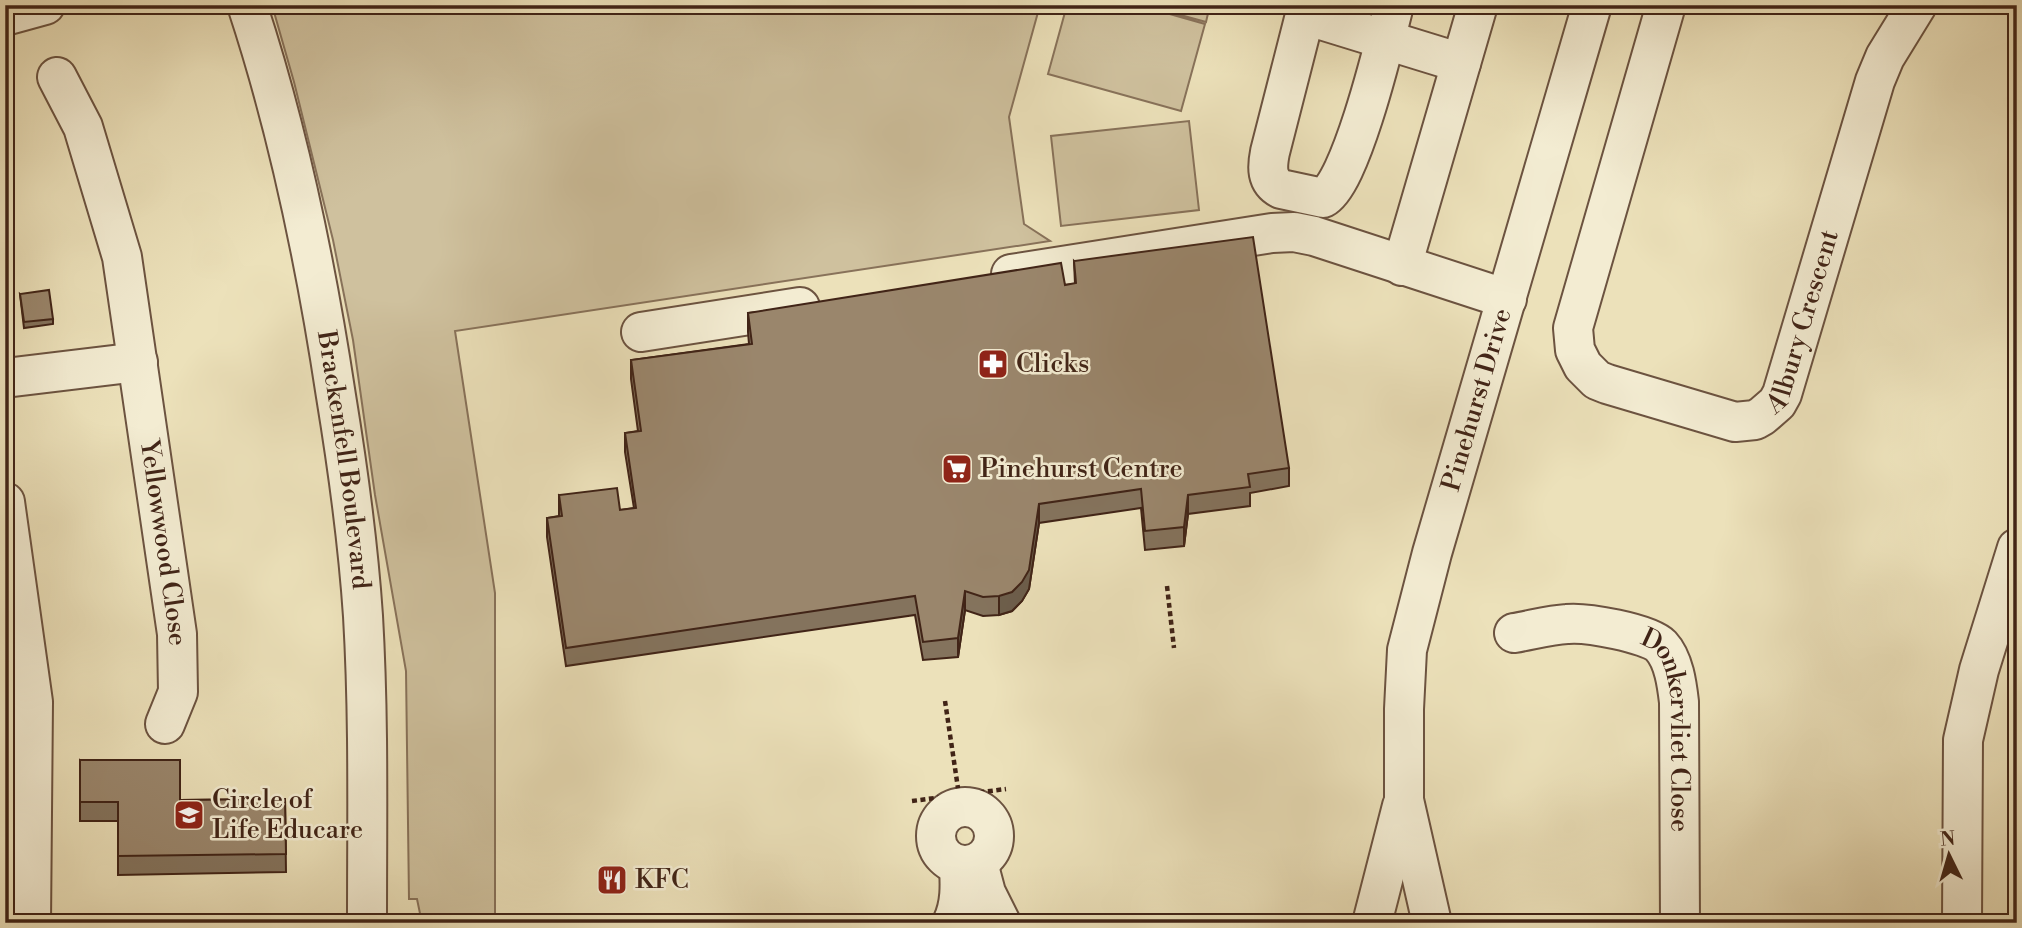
<svg xmlns="http://www.w3.org/2000/svg" width="2022" height="928" font-family="'Libre Bodoni',serif">
  <style>
    .green { fill: #cfc19e; stroke: #88725a; stroke-width: 2 }
    .lines { fill: none; stroke-linecap: round; stroke-linejoin: round }
    .minor-casing { stroke: #6c5340; stroke-width: 42 }
    .path { stroke: #412417; stroke-width: 4.5; stroke-dasharray: 5 3.5; stroke-linecap: butt }
    .minor { stroke: #f3ecd2; stroke-width: 38 }
    .wall { fill: #84735d; stroke: #412417; stroke-width: 2 }
    .shaded-wall { fill: #6c5e4c; stroke: #412417; stroke-width: 2 }
    .building { fill: #9a866c; stroke: #412417; stroke-width: 2 }
    .labels { text-anchor: middle; dominant-baseline: central; stroke-width: 5; stroke-linejoin: round; paint-order: stroke }
    .street-label { font-size: 26px; fill: #412417; stroke: #f3ecd2 }
    .poi-label { font-size: 26px; fill: #412417; stroke: #f3ecd2; text-anchor: start }
  </style>
  <rect width="100%" height="100%" fill="#ece1ba"/>
  <filter id="stains"><feTurbulence type="fractalNoise" baseFrequency=".00286" numOctaves="4"/><feColorMatrix values="0 0 0 0 .2 0 0 0 0 .09 0 0 0 0 .02 0 0 0 .5 -.17"/></filter>
  <radialGradient id="worn" r=".72"><stop offset=".6" stop-color="#630" stop-opacity="0"/><stop offset="1" stop-color="#630" stop-opacity=".3"/></radialGradient>
  <!-- green -->
  <path class="green" d="M 272,5 L 1040,5 L 1009,117 L 1024,224 L 1050,241 L 455,331 L 495,593 L 495,923 L 422,923 L 417,899 L 409,899 L 406,671 L 375,495 L 353,340 L 333,240 L 294,82 Z
    M 1067,5 L 1138,5 L 1205,24 L 1181,111 L 1048,74 Z
    M 1144,5 L 1210,5 L 1206,22 Z
    M 1189,121 L 1199,210 L 1061,226 L 1051,136 Z"/>
  <g class="lines">
    <!-- minor casing -->
    <g class="minor-casing">
      <g id="minor">
        <path id="s1" d="M 247,5 C 289,132 316,264 336,396 C 348,469 358,542 363,616 C 369,718 367,821 367,923"/>
        <path d="M 1308,5 L 1305,15 L 1461,63"/>
        <path id="s2" d="M 1666,5 L 1573,328 L 1575,350 L 1583,366 L 1597,380 L 1607,384 L 1735,422 L 1755,420 L 1762,416 L 1777,403 L 1782,394 L 1875,81 L 1885,57 L 1917,5"/>
        <path d="M 1305,15 L 1270,152 C 1267,167 1266,181 1281,189 L 1323,198 C 1351,184 1385,41 1394,5"/>
        <path d="M 5,16 L 45,5"/>
        <path id="s3" d="M 57,77 L 83,127 L 122,257 L 177,634 L 178,692 L 165,724"/>
        <path d="M 1402,266 L 1478,5"/>
        <path d="M 1011,274 L 1272,233 L 1294,232 L 1314,236 L 1507,299"/>
        <path d="M 641,332 L 800,307"/>
        <path d="M 5,378 L 138,362"/>
        <path d="M 5,502 L 33,702 L 31,923"/>
        <path id="s4" d="M 1514,633 C 1532,630 1550,625 1567,624 C 1586,622 1648,633 1661,646 C 1674,660 1677,685 1679,702 L 1680,923"/>
        <circle cx="965" cy="836" r="29"/>
        <path d="M 978,863 L 986,893 L 1001,923"/>
        <path d="M 952,923 C 961,904 960,885 959,865"/>
        <path d="M 1372,923 L 1402,806"/>
        <path id="s5" d="M 1432,923 L 1404,800 L 1404,709 L 1407,650 L 1432,553 L 1592,5"/>
        <path d="M 1962,923 L 1963,740 L 1979,670 L 2017,548"/>
      </g>
    </g>
    <!-- path -->
    <path class="path" d="M 1167,586 L 1174,648
      M 945,701 L 959,795
      M 912,801 L 1006,789"/>
    <!-- minor -->
    <use href="#minor" class="minor"/>
  </g>
  <!-- wall -->
  <path class="wall" d="M 1074,261 L 1289,468 L 1289,486 L 1250,493 L 1250,506 L 1188,514 L 1184,546 L 1145,550 L 1141,508 L 1039,523 L 1029,589 L 1022,601 L 1012,611 L 999,615 L 983,616 L 965,610 L 958,657 L 923,660 L 915,615 L 566,666 L 547,537 L 547,518 L 559,516 L 559,495 L 620,510 L 634,508 L 625,452 L 625,433 L 638,431 L 631,379 L 631,360 L 749,344 L 748,332 L 748,313 L 1075,284 Z
    M 20,294 L 53,319 L 53,324 L 24,328 Z
    M 80,760 L 180,800 L 285,799 L 286,872 L 118,875 L 118,821 L 80,821 Z"/>
  <!-- shaded-wall -->
  <path class="shaded-wall" d="M 1188,495 L 1188,514 L 1184,546 L 1184,527 Z
    M 1039,504 L 1039,523 L 1029,589 L 1022,601 L 1012,611 L 999,615 L 999,596 Z
    M 965,591 L 965,610 L 958,657 L 958,638 Z"/>
  <!-- building -->
  <path class="building" d="M 1253,237 L 1289,468 L 1248,474 L 1250,487 L 1188,495 L 1184,527 L 1145,531 L 1141,489 L 1039,504 L 1029,570 L 1022,582 L 1012,592 L 999,596 L 983,597 L 965,591 L 958,638 L 923,642 L 915,596 L 566,648 L 547,518 L 562,516 L 559,495 L 617,488 L 620,510 L 636,508 L 625,433 L 641,431 L 631,360 L 752,344 L 748,313 L 1061,263 L 1065,285 L 1076,283 L 1074,261 Z
    M 49,290 L 53,319 L 24,322 L 20,294 Z
    M 80,760 L 180,760 L 180,800 L 285,799 L 286,854 L 118,856 L 118,802 L 80,802 Z"/>
  <!-- icons -->
  <defs>
    <g id="pharmacy-square" transform="scale(1.575)"><rect x="-9" y="-9" width="18" height="18" rx="4" fill="#8f2418" stroke="#f3ecd2"/><path d="M-2-6h4v4h4v4h-4v4h-4v-4h-4v-4h4Z" fill="#fff"/></g>
    <g id="supermarket-square" transform="scale(1.575)"><rect x="-9" y="-9" width="18" height="18" rx="4" fill="#8f2418" stroke="#f3ecd2"/><path d="M-6-5.5h2.5l.6 2H6L4.5 2H-2.5L-4.4-4H-6ZM-1.5 3.2a1.3 1.3 0 1 0 .1 0ZM3 3.2a1.3 1.3 0 1 0 .1 0Z" fill="#fff"/></g>
    <g id="school-square" transform="scale(1.575)"><rect x="-9" y="-9" width="18" height="18" rx="4" fill="#8f2418" stroke="#f3ecd2"/><path d="M0-5L7-2L0 1L-7-2ZM-4 1L0 2.5L4 1V4Q0 6-4 4Z" fill="#fff"/></g>
    <g id="restaurant-square" transform="scale(1.575)"><rect x="-9" y="-9" width="18" height="18" rx="4" fill="#8f2418" stroke="#f3ecd2"/><path d="M-5-6h1v4h1v-4h1v4h1v-4h1v5L-1.5 .5V6h-2V.5L-5-1ZM5-6V6H3V1.5H1.5Q1.5-4 5-6Z" fill="#fff"/></g>
  </defs>
  <g fill-rule="evenodd">
    <use href="#pharmacy-square" x="993" y="364"/>
    <use href="#supermarket-square" x="957" y="469"/>
    <use href="#school-square" x="189" y="815"/>
    <use href="#restaurant-square" x="612" y="880"/>
  </g>
  <g class="labels">
    <!-- street labels -->
    <g class="street-label">
      <text stroke="none"><textPath href="#s2" startOffset="674">Albury Crescent</textPath></text>
      <text stroke="none"><textPath href="#s5" startOffset="536">Pinehurst Drive</textPath></text>
      <text stroke="none"><textPath href="#s1" startOffset="466">Brackenfell Boulevard</textPath></text>
      <text stroke="none"><textPath href="#s3" startOffset="481">Yellowwood Close</textPath></text>
      <text stroke="none"><textPath href="#s4" startOffset="236">Donkervliet Close</textPath></text>
    </g>
    <!-- poi labels -->
    <g class="poi-label">
      <text x="1016" y="364">Clicks</text>
      <text x="980" y="469">Pinehurst Centre</text>
      <text x="212" y="800">Circle of<tspan x="212" dy="30">Life Educare</tspan></text>
      <text x="635" y="880">KFC</text>
    </g>
  </g>
  <!-- margin -->
  <rect width="2022" height="928" fill="none" stroke="#ece1ba" stroke-width="28"/>
  <rect x="7" y="7" width="2008" height="914" fill="none" stroke="#412417" stroke-width="3.5"/>
  <rect x="14" y="14" width="1994" height="900" fill="none" stroke="#412417" stroke-width="2"/>
  <!-- north arrow -->
  <g transform="translate(1949 855) rotate(355)" stroke="#f3ecd2" stroke-width="5" paint-order="stroke">
  <path d="M0-5L12 26L0 18L-12 26Z" fill="#412417"/>
  <text y="-10" font-size="19" font-weight="bold" text-anchor="middle" fill="#412417">N</text>
  </g>
  <rect width="100%" height="100%" filter="url(#stains)"/>
  <rect width="100%" height="100%" fill="url(#worn)"/>
</svg>
